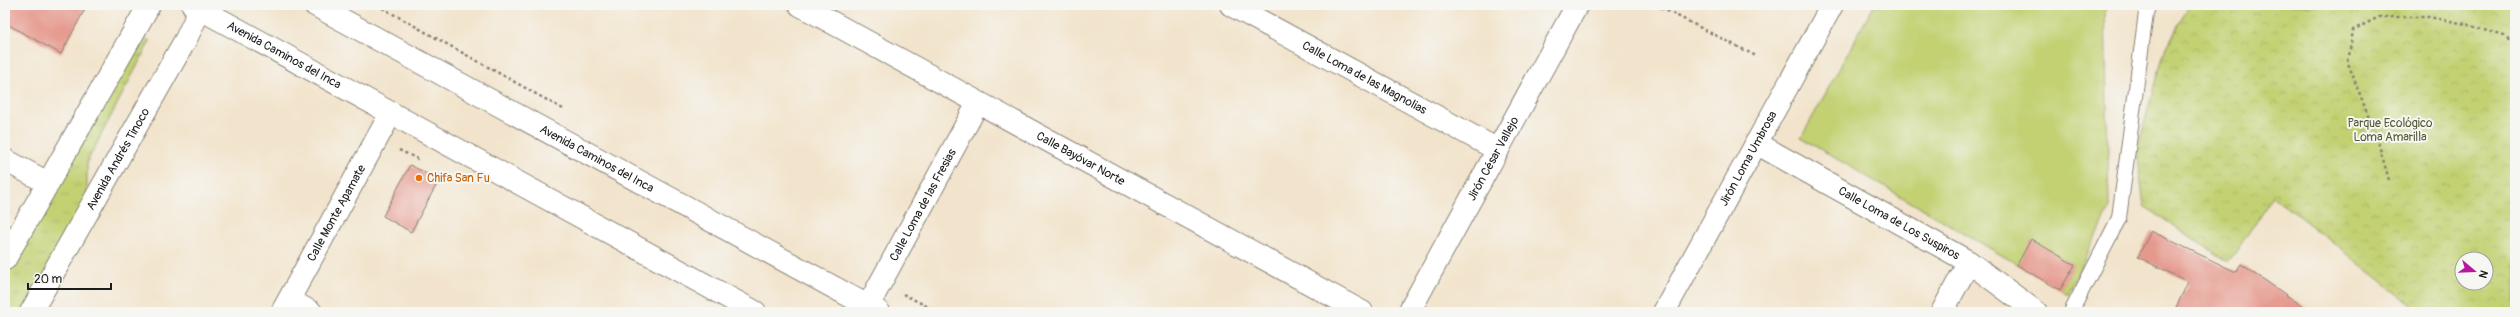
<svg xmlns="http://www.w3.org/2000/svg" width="2520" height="317" font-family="Pangolin,sans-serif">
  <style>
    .grass { fill: url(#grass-tufts); stroke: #707648 }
    .park { fill: url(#park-crowns); stroke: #707648; fill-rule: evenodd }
    .garden { fill: #c3d173; stroke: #707648 }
    .building { fill: #e5998d }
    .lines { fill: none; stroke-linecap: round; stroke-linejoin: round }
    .service-casing { stroke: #878074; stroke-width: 16 }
    .minor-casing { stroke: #878074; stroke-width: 24 }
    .tertiary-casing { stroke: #878074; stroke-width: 24 }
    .secondary-casing { stroke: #878074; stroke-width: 24 }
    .path { stroke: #878074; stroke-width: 2.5; stroke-dasharray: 3 3; stroke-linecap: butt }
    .service { stroke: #fff; stroke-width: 14 }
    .minor { stroke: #fff; stroke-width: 22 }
    .tertiary { stroke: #fff; stroke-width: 22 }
    .secondary { stroke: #fff; stroke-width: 22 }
    .food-dot { fill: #e8710a; stroke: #f6f6f2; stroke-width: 1.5 }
    .labels { text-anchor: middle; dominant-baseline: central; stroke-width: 4; stroke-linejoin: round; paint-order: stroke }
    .street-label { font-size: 12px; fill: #1c1c1c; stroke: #f6f6f2 }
    .park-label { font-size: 12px; fill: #565b3a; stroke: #f6f6f2 }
    .food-label { font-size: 12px; fill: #c56008; stroke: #f6f6f2; text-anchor: start }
  </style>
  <defs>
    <pattern id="grass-tufts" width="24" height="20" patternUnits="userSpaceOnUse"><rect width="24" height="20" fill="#c3d173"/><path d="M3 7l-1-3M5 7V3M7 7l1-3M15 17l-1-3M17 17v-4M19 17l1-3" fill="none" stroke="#a7b363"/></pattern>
    <pattern id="park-crowns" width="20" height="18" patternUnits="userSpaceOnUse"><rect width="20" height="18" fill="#c3d173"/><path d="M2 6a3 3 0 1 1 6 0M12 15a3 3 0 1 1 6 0" fill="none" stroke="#a7b363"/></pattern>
  </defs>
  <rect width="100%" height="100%" fill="#f6f6f2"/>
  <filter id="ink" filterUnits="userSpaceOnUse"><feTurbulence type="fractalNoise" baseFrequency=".025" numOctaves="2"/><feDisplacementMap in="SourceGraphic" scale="8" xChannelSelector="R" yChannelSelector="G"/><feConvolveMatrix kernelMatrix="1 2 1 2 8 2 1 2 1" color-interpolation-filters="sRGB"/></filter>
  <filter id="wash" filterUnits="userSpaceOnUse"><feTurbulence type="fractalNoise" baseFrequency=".012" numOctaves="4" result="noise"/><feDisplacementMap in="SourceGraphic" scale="16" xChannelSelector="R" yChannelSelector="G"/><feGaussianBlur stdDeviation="0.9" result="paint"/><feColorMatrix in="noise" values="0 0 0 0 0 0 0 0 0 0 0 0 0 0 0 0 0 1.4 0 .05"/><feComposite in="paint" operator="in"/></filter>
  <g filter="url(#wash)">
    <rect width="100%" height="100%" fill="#f2e4cc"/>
    <!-- grass -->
    <path class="grass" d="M 139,35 L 150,41 L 87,162 L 87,204 L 29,312 L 5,312 L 5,271 Z"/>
    <!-- park -->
    <path class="park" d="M 2189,5 L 2515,5 L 2515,312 L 2421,312 L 2273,196 L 2229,262 L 2144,206 L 2137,151 L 2162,56 ZM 2462,259 L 2486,259 L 2486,283 L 2462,283 Z"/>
    <!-- garden -->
    <path class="garden" d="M 1874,5 L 2105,5 L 2109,208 L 2068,294 L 1801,138 Z"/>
    <g id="blocks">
      <!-- building -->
      <path class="building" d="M 5,5 L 87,5 L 61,54 L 5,23 Z
        M 410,165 L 439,180 L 411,232 L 383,216 Z
        M 2151,231 L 2236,272 L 2241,264 L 2311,312 L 2174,312 L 2188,282 L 2138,257 Z
        M 2031,239 L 2075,265 L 2060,290 L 2017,265 Z"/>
    </g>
  </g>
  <g filter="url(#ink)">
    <use href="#blocks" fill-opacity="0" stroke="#878074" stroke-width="1"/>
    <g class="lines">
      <!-- service casing -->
      <g class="service-casing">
        <path id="service" d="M 2071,312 L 2119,218 L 2146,13 L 2149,5"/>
      </g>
      <!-- minor casing -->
      <g class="minor-casing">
        <g id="minor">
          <path id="s1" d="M 800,5 L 1362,312"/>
          <path id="s2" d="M 1231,5 L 1498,150"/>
          <path d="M 5,160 L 48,183"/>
          <path d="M 289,300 L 311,312"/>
          <path id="s3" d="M 868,306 L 978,103"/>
          <path id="s4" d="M 282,312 L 391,113"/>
          <path id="s5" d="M 1409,312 L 1577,5"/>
          <path d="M 1942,312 L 1969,262"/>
        </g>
      </g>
      <!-- tertiary casing -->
      <g class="tertiary-casing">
        <g id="tertiary">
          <path id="s6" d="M 1756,143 L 1969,262 L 2036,312"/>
          <path d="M 5,259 L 149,5"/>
          <path id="s7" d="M 31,312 L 186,39 L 202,5"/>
          <path id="s8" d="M 1664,312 L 1832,5"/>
        </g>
      </g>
      <!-- secondary casing -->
      <g class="secondary-casing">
        <g id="secondary">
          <path id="s9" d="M 193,5 L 755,312"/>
          <path id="s10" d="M 315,5 L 879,312"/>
        </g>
      </g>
      <!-- path -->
      <path class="path" d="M 377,5 L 563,109
        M 1656,5 L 1756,56
        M 399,150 L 420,160
        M 2389,180 L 2378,142 L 2348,63 L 2353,30 L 2379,17 L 2429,17 L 2466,24 L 2504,36 L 2515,46
        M 903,294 L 938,312"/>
      <!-- service -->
      <use href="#service" class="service"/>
      <!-- minor -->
      <use href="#minor" class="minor"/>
      <!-- tertiary -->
      <use href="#tertiary" class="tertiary"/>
      <!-- secondary -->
      <use href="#secondary" class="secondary"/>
    </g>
  </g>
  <!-- markers -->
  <circle class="food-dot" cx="419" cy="178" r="4"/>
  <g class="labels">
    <!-- street labels -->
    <g class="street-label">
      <text stroke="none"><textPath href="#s9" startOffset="104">Avenida Caminos del Inca</textPath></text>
      <text stroke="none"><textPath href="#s2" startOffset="152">Calle Loma de las Magnolias</textPath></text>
      <text stroke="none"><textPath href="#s7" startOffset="176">Avenida Andrés Tinoco</textPath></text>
      <text stroke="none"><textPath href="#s10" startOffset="321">Avenida Caminos del Inca</textPath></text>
      <text stroke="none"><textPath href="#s1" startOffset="320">Calle Bayóvar Norte</textPath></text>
      <text stroke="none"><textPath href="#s5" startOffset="175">Jirón César Vallejo</textPath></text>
      <text stroke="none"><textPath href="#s8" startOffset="175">Jirón Loma Umbrosa</textPath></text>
      <text stroke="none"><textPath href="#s3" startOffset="115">Calle Loma de las Fresias</textPath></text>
      <text stroke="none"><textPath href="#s4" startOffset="113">Calle Monte Apamate</textPath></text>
      <text stroke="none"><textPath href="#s6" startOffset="164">Calle Loma de Los Suspiros</textPath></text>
    </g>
    <!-- park labels -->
    <g class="park-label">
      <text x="2390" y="123">Parque Ecológico<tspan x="2390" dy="14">Loma Amarilla</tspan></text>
    </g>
    <!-- food labels -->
    <g class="food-label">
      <text x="427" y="178">Chifa San Fu</text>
    </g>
  </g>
  <!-- margin -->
  <rect width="2520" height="317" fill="none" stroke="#f6f6f2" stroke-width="20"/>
  <!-- north arrow -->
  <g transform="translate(2474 271) rotate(109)"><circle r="19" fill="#f6f6f2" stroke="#9f9f9c"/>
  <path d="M0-3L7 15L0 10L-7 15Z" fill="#b5179e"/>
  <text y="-6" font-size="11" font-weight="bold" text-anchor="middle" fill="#1c1c1c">N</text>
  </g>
  <!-- scale -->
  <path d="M28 283v6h83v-6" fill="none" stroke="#1c1c1c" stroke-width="2"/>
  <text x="34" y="283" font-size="12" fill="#1c1c1c" stroke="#f6f6f2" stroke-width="3" paint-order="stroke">20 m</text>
</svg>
